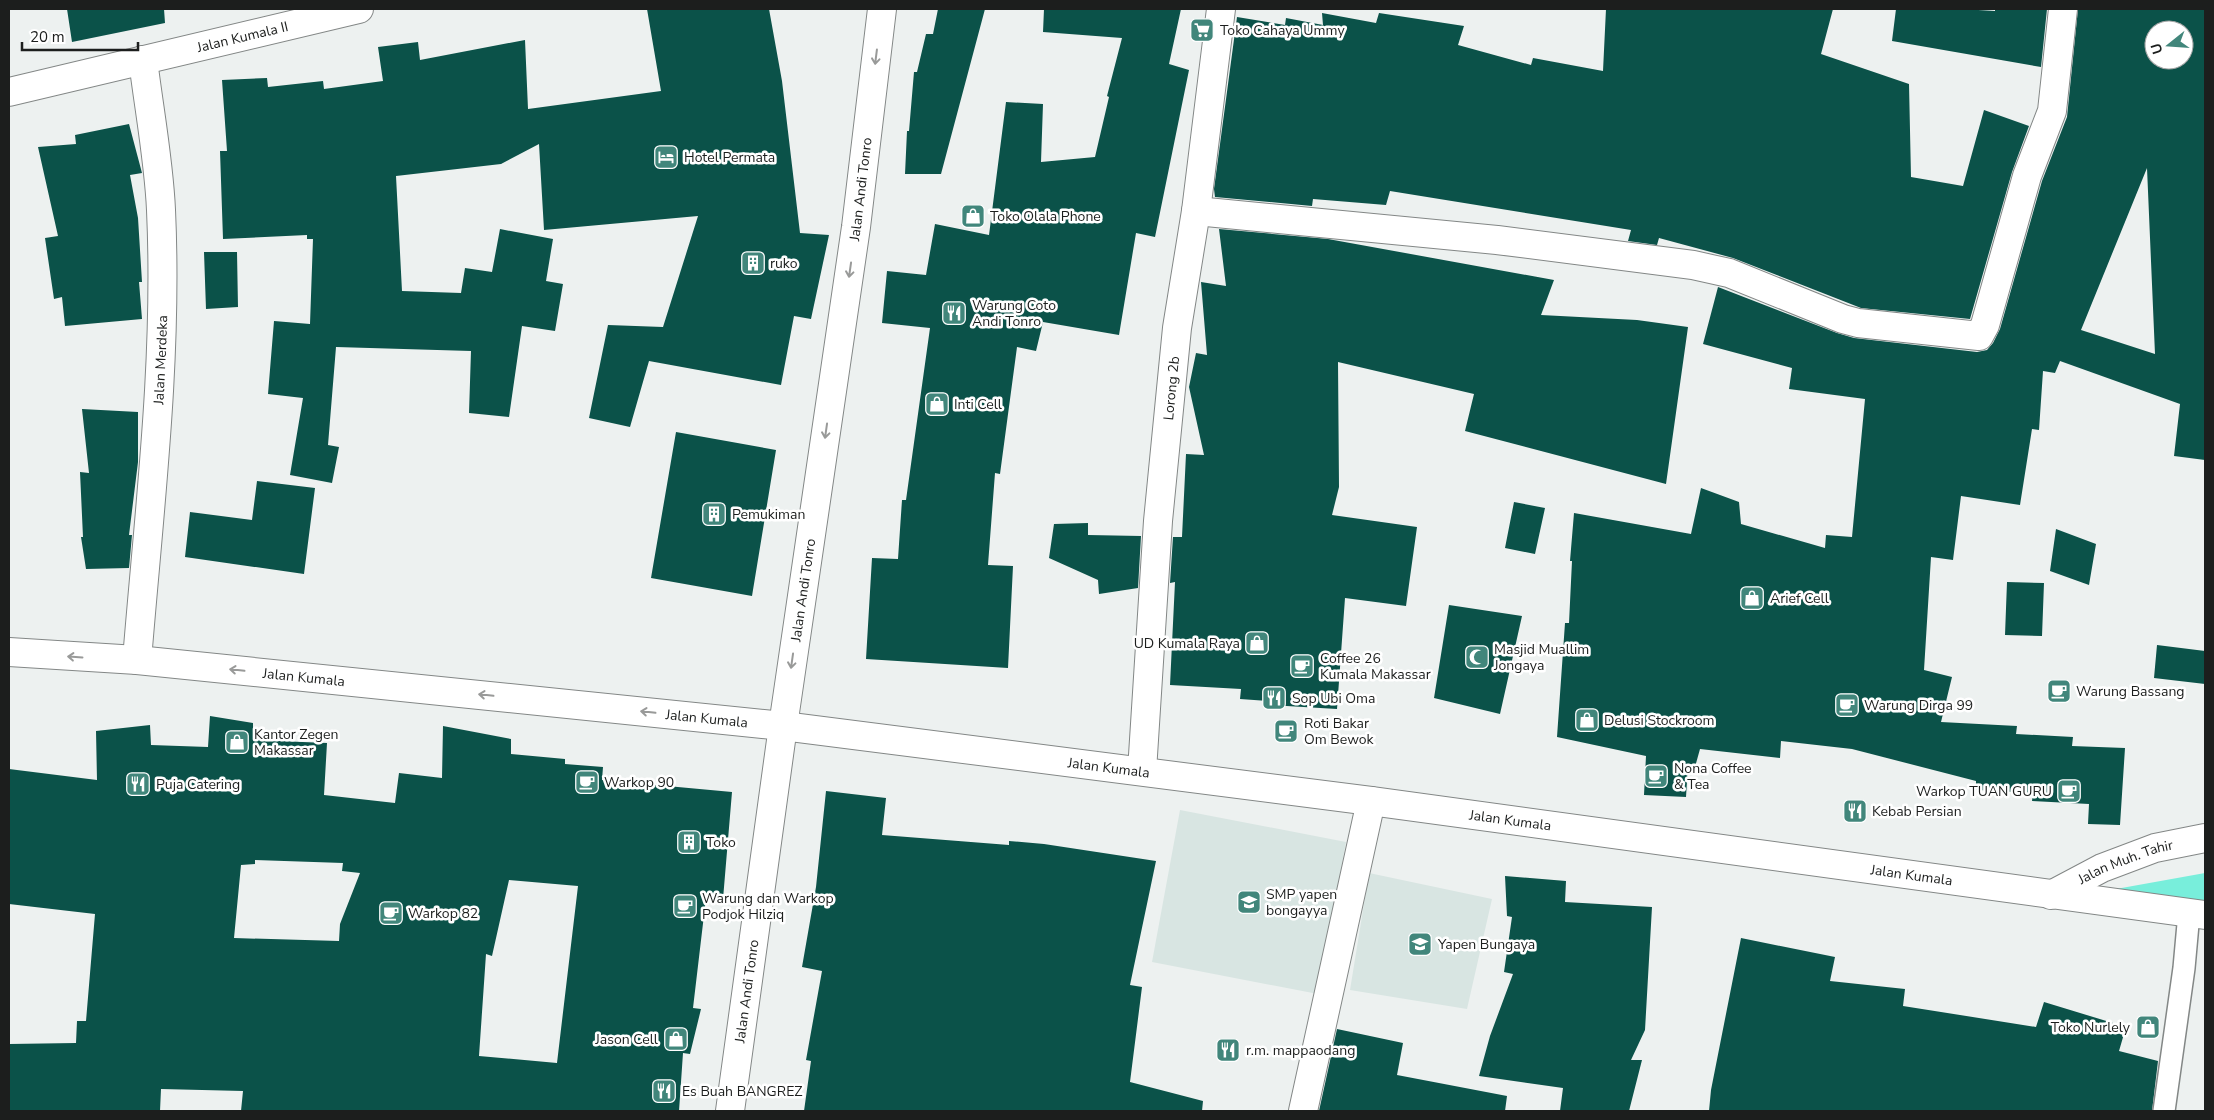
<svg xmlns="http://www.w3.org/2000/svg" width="2214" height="1120" font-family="'Nunito Sans',sans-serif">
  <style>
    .built { fill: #d8e5e2 }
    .green { fill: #78eedb }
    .building { fill: #0b5249; fill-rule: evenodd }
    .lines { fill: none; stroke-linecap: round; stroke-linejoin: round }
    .lane-casing { stroke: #838786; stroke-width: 24 }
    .street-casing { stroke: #838786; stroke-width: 30 }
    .secondary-casing { stroke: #838786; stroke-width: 30 }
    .primary-casing { stroke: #838786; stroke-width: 30 }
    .lane { stroke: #fff; stroke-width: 21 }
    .street { stroke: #fff; stroke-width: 28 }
    .secondary { stroke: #fff; stroke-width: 28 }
    .primary { stroke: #fff; stroke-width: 28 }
    .oneway { stroke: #999a99 }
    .labels { text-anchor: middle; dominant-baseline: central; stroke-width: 5; stroke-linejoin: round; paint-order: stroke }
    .poi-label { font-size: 14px; fill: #1c1e1d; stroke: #fff; text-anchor: start }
    .street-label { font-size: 14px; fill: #1c1e1d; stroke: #fff }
  </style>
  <rect width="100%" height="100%" fill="#edf1f0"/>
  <!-- built -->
  <path class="built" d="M 1180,810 L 1346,842 L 1318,994 L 1152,962 Z
    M 1369,873 L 1492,899 L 1467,1009 L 1350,990 Z"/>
  <!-- green -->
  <path class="green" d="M 2205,873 L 2205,907 L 2116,889 Z"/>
  <!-- building -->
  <path class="building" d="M 67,9 L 164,9 L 165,23 L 72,42 Z
    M 647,9 L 769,9 L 782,81 L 800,233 L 829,235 L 811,319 L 794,316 L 781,385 L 649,361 L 630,427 L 589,418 L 608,325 L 663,327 L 698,216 L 544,230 L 539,144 L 501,164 L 396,176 L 402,291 L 461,293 L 465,268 L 492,272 L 500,229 L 553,239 L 546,281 L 563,284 L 555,331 L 522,326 L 509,417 L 469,413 L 471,351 L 336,347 L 328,445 L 339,447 L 332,483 L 290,475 L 303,398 L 268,394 L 274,321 L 310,324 L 313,239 L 307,239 L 307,235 L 223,239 L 220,151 L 227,151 L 222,80 L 267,78 L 268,87 L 323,81 L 324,89 L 383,81 L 378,47 L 418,42 L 420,60 L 525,40 L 528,109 L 661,91 Z
    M 938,9 L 985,9 L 941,174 L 905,174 L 907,131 L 909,131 L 914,72 L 917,72 L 926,34 L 933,34 Z
    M 1044,9 L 1181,9 L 1169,64 L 1189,70 L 1155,237 L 1136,233 L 1119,335 L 1043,322 L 1036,351 L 1017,347 L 1000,474 L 995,473 L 988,565 L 1013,566 L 1008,668 L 866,659 L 872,558 L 898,559 L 902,500 L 906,500 L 930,328 L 882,323 L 887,271 L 926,275 L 935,224 L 989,235 L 1006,102 L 1043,104 L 1041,162 L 1095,157 L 1109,97 L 1107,96 L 1122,38 L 1043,32 Z
    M 1606,9 L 1833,9 L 1821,54 L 1909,84 L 1911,177 L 1963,186 L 1984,110 L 2029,126 L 2012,172 L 1970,319 L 1861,308 L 1733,258 L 1659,238 L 1657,245 L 1628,241 L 1631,230 L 1390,191 L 1386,205 L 1313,199 L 1312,206 L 1215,197 L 1214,189 L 1237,17 L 1285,25 L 1286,18 L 1323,25 L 1322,13 L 1376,23 L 1379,13 L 1464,26 L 1458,45 L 1531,65 L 1533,58 L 1603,71 Z
    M 1896,9 L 1961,9 L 1995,11 L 1995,9 L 2047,9 L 2041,67 L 1892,41 Z
    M 2078,9 L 2205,9 L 2205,460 L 2174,456 L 2180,404 L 2060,361 L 2055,373 L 2043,371 L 2039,430 L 2032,429 L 2020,505 L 1961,496 L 1953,560 L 1931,557 L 1924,670 L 1952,677 L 1941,722 L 2017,726 L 2016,734 L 2073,737 L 2072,746 L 2125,748 L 2120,825 L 2088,824 L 2089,804 L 2032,801 L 2033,793 L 1976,790 L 1976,781 L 1852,749 L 1781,741 L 1780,758 L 1700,749 L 1695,767 L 1688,765 L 1686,797 L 1644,795 L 1646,756 L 1557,737 L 1565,623 L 1569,623 L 1572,561 L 1570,561 L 1574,513 L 1691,534 L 1701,488 L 1739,502 L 1741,524 L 1825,548 L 1826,535 L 1852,537 L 1865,399 L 1789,389 L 1792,368 L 1703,344 L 1718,287 L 1837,333 L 1854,338 L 1977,352 L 1987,350 L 1993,343 L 2000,329 L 2042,181 L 2067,117 ZM 2154,30 L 2184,30 L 2184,60 L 2154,60 ZM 2147,168 L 2155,354 L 2081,330 Z
    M 129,124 L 142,173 L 130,175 L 138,218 L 142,282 L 139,282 L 142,319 L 65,326 L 62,297 L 54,299 L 45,238 L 58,236 L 38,147 L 76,144 L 75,135 Z
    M 1219,229 L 1328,239 L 1554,280 L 1541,315 L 1637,320 L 1688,327 L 1666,484 L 1465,431 L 1474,394 L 1338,362 L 1339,487 L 1332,515 L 1417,527 L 1406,606 L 1345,598 L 1337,709 L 1268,705 L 1268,701 L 1240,699 L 1241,689 L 1170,685 L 1175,582 L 1170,583 L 1173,537 L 1182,537 L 1186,454 L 1204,455 L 1189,387 L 1196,353 L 1207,355 L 1201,282 L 1226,286 Z
    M 204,252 L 237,252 L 238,307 L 206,309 Z
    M 82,409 L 138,412 L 138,462 L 129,535 L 132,535 L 129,568 L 86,569 L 81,537 L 83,537 L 80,472 L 89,473 Z
    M 676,432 L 776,450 L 752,596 L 651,578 Z
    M 257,481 L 315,488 L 304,574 L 185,557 L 190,512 L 252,520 Z
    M 1514,502 L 1545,508 L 1535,554 L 1505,548 Z
    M 1088,523 L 1088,535 L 1141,536 L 1138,588 L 1099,594 L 1098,580 L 1049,558 L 1054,524 Z
    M 2056,529 L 2096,544 L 2089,585 L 2050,571 Z
    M 2007,582 L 2044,583 L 2042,636 L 2005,635 Z
    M 1449,605 L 1522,616 L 1500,714 L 1434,698 Z
    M 2157,645 L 2205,651 L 2205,684 L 2154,678 Z
    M 210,716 L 253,723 L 253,740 L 327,743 L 324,795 L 395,803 L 399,773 L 442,778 L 443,726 L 511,739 L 511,754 L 565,759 L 565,764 L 603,767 L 602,780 L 732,792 L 723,899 L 706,898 L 693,1008 L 701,1009 L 690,1054 L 683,1053 L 679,1111 L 241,1111 L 243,1091 L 161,1089 L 160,1111 L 9,1111 L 9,1044 L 76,1043 L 77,1021 L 86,1021 L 95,914 L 9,904 L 9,769 L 97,780 L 96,731 L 150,725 L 151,745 L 208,747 ZM 255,860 L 343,863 L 342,871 L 360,873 L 340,924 L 339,941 L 234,938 L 241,865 L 255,864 ZM 509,880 L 578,886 L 557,1063 L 479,1056 L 486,954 L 492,956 Z
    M 826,791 L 886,798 L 882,835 L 1009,845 L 1009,841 L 1044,844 L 1156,861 L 1130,985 L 1142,987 L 1130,1082 L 1203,1101 L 1202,1111 L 804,1111 L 811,1061 L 806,1060 L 822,971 L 802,967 L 816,887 Z
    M 1505,876 L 1566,881 L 1565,902 L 1652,907 L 1645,1030 L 1631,1060 L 1642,1060 L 1629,1111 L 1560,1111 L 1563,1088 L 1479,1076 L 1490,1036 L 1513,974 L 1504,972 L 1512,917 L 1507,916 Z
    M 1741,938 L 1835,957 L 1830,981 L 1905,989 L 1903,1006 L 2036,1027 L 2044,1002 L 2126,1027 L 2119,1051 L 2158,1061 L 2152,1111 L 1709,1111 L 1711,1090 Z
    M 1337,1029 L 1403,1043 L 1397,1075 L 1507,1096 L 1505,1111 L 1319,1111 Z"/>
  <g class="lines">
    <!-- lane casing -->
    <g class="lane-casing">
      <path id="lane" d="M 2164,1111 L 2184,968 L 2189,913"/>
    </g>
    <!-- street casing -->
    <g class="street-casing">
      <g id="street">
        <path id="s1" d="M 9,92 L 359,9"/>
        <path d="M 1196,211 L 1497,240 L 1693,265 L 1729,273 L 1843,319 L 1858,323 L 1979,336 L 1985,325 L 2027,176 L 2052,111 L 2063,9"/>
        <path id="s2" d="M 137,660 C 149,511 168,360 161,210 C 159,162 149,109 143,60"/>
        <path id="s3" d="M 1142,771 L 1158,521 L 1177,328 L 1196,211 L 1221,9"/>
        <path d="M 1303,1111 L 1371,801"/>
      </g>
    </g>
    <!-- secondary casing -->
    <g class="secondary-casing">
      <g id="secondary">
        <path id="s4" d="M 2051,895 L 2102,868 L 2155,848 L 2205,838"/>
        <path id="s5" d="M 730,1111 L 783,726 L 856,227 L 882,9"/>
      </g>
    </g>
    <!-- primary casing -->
    <g class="primary-casing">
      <g id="primary">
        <path id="s6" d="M 9,652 L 137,660 L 783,726 L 1371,801 L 2205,915"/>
      </g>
    </g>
    <!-- lane -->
    <use href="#lane" class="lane"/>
    <!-- street -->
    <use href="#street" class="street"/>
    <!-- secondary -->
    <use href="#secondary" class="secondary"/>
    <!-- primary -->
    <use href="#primary" class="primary"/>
  </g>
  <!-- one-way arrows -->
  <defs><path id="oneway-shaft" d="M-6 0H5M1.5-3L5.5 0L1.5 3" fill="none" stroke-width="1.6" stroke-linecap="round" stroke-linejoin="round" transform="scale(1.25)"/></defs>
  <g class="oneway">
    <use href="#oneway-shaft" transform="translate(876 57) rotate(97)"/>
    <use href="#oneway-shaft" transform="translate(850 270) rotate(98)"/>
    <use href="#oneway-shaft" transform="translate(826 431) rotate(98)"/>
    <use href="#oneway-shaft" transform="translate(75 657) rotate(-176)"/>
    <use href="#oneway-shaft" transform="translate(792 661) rotate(98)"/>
    <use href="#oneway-shaft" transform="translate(237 670) rotate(-174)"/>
    <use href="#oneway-shaft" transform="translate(486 695) rotate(-174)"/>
    <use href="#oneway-shaft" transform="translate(648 712) rotate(-174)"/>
  </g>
  <!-- icons -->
  <defs>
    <g id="supermarket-square" transform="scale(1.25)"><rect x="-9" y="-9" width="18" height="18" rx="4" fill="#41867b" stroke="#fff"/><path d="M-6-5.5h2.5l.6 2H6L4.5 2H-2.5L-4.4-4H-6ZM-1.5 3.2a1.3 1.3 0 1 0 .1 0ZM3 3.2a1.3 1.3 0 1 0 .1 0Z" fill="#fff"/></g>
    <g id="hotel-square" transform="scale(1.25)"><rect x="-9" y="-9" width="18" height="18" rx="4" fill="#41867b" stroke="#fff"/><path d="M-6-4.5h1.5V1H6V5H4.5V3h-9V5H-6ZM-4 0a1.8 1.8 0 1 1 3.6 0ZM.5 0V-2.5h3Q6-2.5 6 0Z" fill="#fff"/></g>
    <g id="shop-square" transform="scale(1.25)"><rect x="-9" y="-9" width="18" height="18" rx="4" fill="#41867b" stroke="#fff"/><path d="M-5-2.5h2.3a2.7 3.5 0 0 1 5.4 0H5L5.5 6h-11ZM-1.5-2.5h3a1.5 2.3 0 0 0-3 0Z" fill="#fff"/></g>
    <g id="building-square" transform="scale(1.25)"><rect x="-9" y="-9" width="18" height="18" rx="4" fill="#41867b" stroke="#fff"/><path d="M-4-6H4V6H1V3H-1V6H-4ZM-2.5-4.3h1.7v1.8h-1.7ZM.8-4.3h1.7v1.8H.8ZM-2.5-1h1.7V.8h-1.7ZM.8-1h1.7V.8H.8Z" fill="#fff"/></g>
    <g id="restaurant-square" transform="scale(1.25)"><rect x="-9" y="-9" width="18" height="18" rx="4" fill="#41867b" stroke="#fff"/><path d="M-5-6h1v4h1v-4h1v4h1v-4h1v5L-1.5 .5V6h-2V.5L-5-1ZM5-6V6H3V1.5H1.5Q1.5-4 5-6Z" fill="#fff"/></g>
    <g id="mosque-square" transform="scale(1.25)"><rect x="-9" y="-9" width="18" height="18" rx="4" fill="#41867b" stroke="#fff"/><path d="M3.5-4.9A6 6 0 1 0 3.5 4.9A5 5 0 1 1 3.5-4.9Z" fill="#fff"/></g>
    <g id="cafe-square" transform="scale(1.25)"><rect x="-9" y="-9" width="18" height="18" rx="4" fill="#41867b" stroke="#fff"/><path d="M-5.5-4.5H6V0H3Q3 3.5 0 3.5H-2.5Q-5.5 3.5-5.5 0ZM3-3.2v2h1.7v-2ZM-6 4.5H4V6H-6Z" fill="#fff"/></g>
    <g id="school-square" transform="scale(1.25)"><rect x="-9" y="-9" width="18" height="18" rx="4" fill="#41867b" stroke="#fff"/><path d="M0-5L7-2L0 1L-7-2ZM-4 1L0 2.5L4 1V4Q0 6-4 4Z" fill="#fff"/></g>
  </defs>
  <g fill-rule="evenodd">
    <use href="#supermarket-square" x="1202" y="30"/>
    <use href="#hotel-square" x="666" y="157"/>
    <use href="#shop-square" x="973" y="216"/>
    <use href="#building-square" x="753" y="263"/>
    <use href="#restaurant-square" x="954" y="313"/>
    <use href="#shop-square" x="937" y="404"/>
    <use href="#building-square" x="714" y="514"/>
    <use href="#shop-square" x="1752" y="598"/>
    <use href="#shop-square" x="1257" y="643"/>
    <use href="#mosque-square" x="1477" y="657"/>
    <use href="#cafe-square" x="1302" y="666"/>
    <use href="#cafe-square" x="2059" y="691"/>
    <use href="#restaurant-square" x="1274" y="698"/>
    <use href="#cafe-square" x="1847" y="705"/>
    <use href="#shop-square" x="1587" y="720"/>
    <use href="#cafe-square" x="1286" y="731"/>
    <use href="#shop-square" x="237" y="742"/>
    <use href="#cafe-square" x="1656" y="776"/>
    <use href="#cafe-square" x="587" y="782"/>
    <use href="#restaurant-square" x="138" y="784"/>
    <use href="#cafe-square" x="2069" y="791"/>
    <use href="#restaurant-square" x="1855" y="811"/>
    <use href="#building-square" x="689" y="842"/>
    <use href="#school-square" x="1249" y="902"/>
    <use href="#cafe-square" x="685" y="906"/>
    <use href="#cafe-square" x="391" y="913"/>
    <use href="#school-square" x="1420" y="944"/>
    <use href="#shop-square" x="2148" y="1027"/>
    <use href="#shop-square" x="676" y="1039"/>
    <use href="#restaurant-square" x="1228" y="1050"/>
    <use href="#restaurant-square" x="664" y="1091"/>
  </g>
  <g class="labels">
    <!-- poi labels -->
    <g class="poi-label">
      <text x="1220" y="30">Toko Cahaya Ummy</text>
      <text x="684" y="157">Hotel Permata</text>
      <text x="990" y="216">Toko Olala Phone</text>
      <text x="770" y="263">ruko</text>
      <text x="972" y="305">Warung Coto<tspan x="972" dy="16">Andi Tonro</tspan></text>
      <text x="954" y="404">Inti Cell</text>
      <text x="732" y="514">Pemukiman</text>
      <text x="1770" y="598">Arief Cell</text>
      <text x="1240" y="643" text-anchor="end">UD Kumala Raya</text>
      <text x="1494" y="649">Masjid Muallim<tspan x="1494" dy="16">Jongaya</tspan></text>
      <text x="1320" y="658">Coffee 26<tspan x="1320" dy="16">Kumala Makassar</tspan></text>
      <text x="2076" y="691">Warung Bassang</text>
      <text x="1292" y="698">Sop Ubi Oma</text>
      <text x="1864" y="705">Warung Dirga 99</text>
      <text x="1604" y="720">Delusi Stockroom</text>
      <text x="1304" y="723">Roti Bakar<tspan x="1304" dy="16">Om Bewok</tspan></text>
      <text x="254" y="734">Kantor Zegen<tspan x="254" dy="16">Makassar</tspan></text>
      <text x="1674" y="768">Nona Coffee<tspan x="1674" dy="16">&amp; Tea</tspan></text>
      <text x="604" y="782">Warkop 90</text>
      <text x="156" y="784">Puja Catering</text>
      <text x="2052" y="791" text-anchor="end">Warkop TUAN GURU</text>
      <text x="1872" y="811">Kebab Persian</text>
      <text x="706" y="842">Toko</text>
      <text x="1266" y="894">SMP yapen<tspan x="1266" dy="16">bongayya</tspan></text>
      <text x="702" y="898">Warung dan Warkop<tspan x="702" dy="16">Podjok Hilziq</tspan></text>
      <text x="408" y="913">Warkop 82</text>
      <text x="1438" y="944">Yapen Bungaya</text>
      <text x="2130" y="1027" text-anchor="end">Toko Nurlely</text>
      <text x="658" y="1039" text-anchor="end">Jason Cell</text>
      <text x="1246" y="1050">r.m. mappaodang</text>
      <text x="682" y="1091">Es Buah BANGREZ</text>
    </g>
    <!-- street labels -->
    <g class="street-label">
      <text stroke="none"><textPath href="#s1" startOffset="240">Jalan Kumala II</textPath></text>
      <text stroke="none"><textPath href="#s5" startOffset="931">Jalan Andi Tonro</textPath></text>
      <text stroke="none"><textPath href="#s2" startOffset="301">Jalan Merdeka</textPath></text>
      <text stroke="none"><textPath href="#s3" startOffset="384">Lorong 2b</textPath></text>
      <text stroke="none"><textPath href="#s5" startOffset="526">Jalan Andi Tonro</textPath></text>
      <text stroke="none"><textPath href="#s6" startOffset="296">Jalan Kumala</textPath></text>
      <text stroke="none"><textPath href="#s6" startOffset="701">Jalan Kumala</textPath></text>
      <text stroke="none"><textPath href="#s6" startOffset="1106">Jalan Kumala</textPath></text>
      <text stroke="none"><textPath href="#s6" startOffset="1511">Jalan Kumala</textPath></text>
      <text stroke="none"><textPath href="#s4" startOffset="82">Jalan Muh. Tahir</textPath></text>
      <text stroke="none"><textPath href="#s6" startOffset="1916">Jalan Kumala</textPath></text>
      <text stroke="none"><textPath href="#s5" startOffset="121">Jalan Andi Tonro</textPath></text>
    </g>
  </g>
  <!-- border -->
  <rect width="2214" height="1120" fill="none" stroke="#1c1e1d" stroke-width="20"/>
  <!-- north arrow -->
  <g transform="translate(2169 45) rotate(253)"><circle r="24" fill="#ffffff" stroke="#a4a5a5"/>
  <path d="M0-4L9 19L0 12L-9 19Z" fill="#41867b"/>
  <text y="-8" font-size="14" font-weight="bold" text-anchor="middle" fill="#1c1e1d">U</text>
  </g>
  <!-- scale -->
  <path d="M22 42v8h116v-8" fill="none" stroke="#1c1e1d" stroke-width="2.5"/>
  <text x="30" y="42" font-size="15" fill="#1c1e1d" stroke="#ffffff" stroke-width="4" paint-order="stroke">20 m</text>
</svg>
